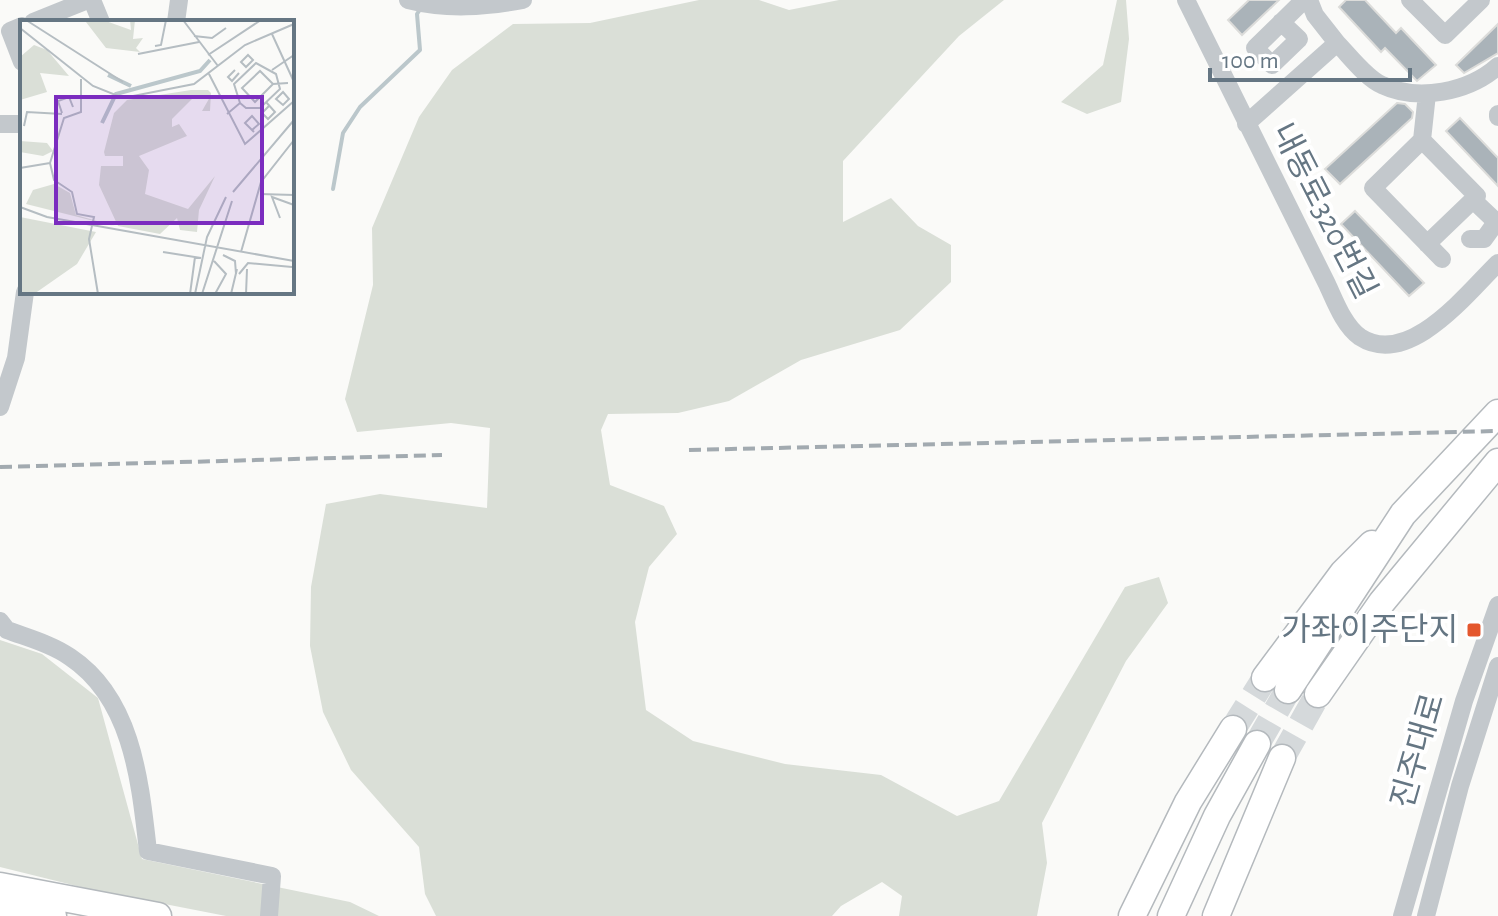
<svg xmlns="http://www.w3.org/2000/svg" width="1498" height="916" font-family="'Alegreya Sans','Noto Sans KR',sans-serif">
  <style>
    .green { fill: #dadfd7 }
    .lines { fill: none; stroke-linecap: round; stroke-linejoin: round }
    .stream { stroke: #bbc7cb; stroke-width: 4 }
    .building { fill: #aab3b9; stroke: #dcdcda; stroke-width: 2 }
    .highway-tunnel { stroke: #d5d9db; stroke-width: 26; stroke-dasharray: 26 13; stroke-linecap: butt }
    .highway-casing { stroke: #b4b9bd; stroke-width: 29 }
    .minor { stroke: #c3c8cc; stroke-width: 18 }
    .highway { stroke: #fff; stroke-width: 26 }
    .rail { stroke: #a2aab0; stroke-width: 4; stroke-dasharray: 12 6; stroke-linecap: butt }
    .poi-dot { fill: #e4572e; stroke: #fff; stroke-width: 3 }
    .labels { text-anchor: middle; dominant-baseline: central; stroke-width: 8; stroke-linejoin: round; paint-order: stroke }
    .street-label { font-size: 32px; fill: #657683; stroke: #fff }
    .poi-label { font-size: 32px; fill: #657683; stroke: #fff; text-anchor: end }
    .inset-river { fill: none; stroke: #bbc7cb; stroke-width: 4 }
    .inset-road { fill: none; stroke: #b5bdc2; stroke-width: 2 }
    .view { fill: #7b2cbf; fill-opacity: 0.15; stroke: #7b2cbf; stroke-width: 4 }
    .inset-edge { fill: none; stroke: #657683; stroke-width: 4 }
  </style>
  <rect width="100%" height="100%" fill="#fafaf8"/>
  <!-- green -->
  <path class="green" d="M 699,0 L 759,0 L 789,10 L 839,0 L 1004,0 L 959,36 L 843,161 L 843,222 L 891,198 L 918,226 L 951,245 L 951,282 L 900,330 L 801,360 L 729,401 L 678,413 L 608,414 L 601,430 L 610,485 L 664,506 L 677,534 L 649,567 L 635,622 L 646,710 L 693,741 L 785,764 L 881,775 L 957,816 L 999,801 L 1125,587 L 1159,577 L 1168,603 L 1126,661 L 1042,823 L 1047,863 L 1037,916 L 899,916 L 902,896 L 882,882 L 841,906 L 832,916 L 436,916 L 425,894 L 419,847 L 351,770 L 323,712 L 310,646 L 311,587 L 326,504 L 380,494 L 487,508 L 490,428 L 451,423 L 357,432 L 345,399 L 373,285 L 372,228 L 419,117 L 452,70 L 513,24 L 590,23 Z
    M 1117,0 L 1126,0 L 1129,39 L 1121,102 L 1087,114 L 1061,102 L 1103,65 Z
    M 0,640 L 42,654 L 98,698 L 142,859 L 350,902 L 379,916 L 226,916 L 93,890 L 0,867 Z"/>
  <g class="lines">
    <!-- stream -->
    <path class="stream" d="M 333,189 L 343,133 L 360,107 L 420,50 L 417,14 L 421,8"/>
  </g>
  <!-- building -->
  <path class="building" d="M 1249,0 L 1279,0 L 1242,35 L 1228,20 Z
    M 1346,0 L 1365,0 L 1396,33 L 1401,28 L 1436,65 L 1417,81 L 1385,48 L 1381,52 L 1339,7 Z
    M 1498,24 L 1498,53 L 1464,73 L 1456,65 Z
    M 1397,103 L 1405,104 L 1413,112 L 1412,118 L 1340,184 L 1325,169 Z
    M 1460,118 L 1498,158 L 1498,186 L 1446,131 Z
    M 1355,211 L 1424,283 L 1409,296 L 1341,224 Z"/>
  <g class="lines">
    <!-- highway-tunnel -->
    <path class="highway-tunnel" d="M 1233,729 L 1265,678
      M 1257,744 L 1288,690
      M 1282,758 L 1318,694"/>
    <!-- highway casing -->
    <g class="highway-casing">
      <path id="highway" d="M 1265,678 L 1343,573 L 1372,544
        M 1288,690 L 1403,514 L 1498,413
        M 1318,694 L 1382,602 L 1498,462
        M 0,886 L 158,916
        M 0,906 L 53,916
        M 1132,916 L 1188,802 L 1233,729
        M 1171,916 L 1217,816 L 1257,744
        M 1216,916 L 1282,758"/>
    </g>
    <!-- minor -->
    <path class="minor" d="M 92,0 L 101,22
      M 408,0 C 447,10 485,7 523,0
      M 1186,0 L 1327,284 C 1335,301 1344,326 1360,337 C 1409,369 1468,292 1498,263
      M 1309,0 L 1315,15 L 1337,43
      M 1410,0 L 1445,35 L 1481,0
      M 33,22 L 88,0
      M 176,22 L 179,0
      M 1281,22 L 1299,39 L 1272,65 L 1255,48 L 1304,0
      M 22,26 L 10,31 L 22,62
      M 1498,114 L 1498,117
      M 0,124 L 22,124
      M 1246,124 L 1337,43 C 1349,55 1366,78 1382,85 C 1418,102 1469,92 1498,66
      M 1422,140 L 1427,94
      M 1470,239 L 1484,239 L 1494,225 L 1492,218 L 1473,200
      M 1427,244 L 1477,196 L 1422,140 L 1373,188 L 1442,259
      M 0,407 L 16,358 L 25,292
      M 0,621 L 7,630 C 28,638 51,644 70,657 C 133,699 140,782 148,851 L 272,876 L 269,916
      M 1402,916 L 1464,701 L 1498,605
      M 1426,916 L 1460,786 L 1498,666"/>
    <!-- highway -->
    <use href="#highway" class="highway"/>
    <!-- rail -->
    <path class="rail" d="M 689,450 L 1498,431
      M 0,467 L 442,455"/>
  </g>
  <!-- markers -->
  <rect class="poi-dot" x="1466" y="622" width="16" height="16" rx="4"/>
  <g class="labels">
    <!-- street labels -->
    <g class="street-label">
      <text transform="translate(1324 211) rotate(63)">내동로320번길</text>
      <text transform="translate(1418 751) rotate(-74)">진주대로</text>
    </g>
    <!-- poi labels -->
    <g class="poi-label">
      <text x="1458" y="630">가좌이주단지</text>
    </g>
  </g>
  <!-- overview -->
  <g transform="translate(20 20)">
    <rect width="274" height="274" fill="#fafaf8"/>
    <path d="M 83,0 L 111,10 L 110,0 L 115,0 L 113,19 L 123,18 L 116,28 L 120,32 L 86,28 L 66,2 ZM 14,25 L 27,30 L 49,56 L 20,53 L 27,72 L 0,80 L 0,37 ZM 171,70 L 188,70 L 191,73 L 190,91 L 182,91 L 190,77 L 176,75 L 152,99 L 152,107 L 159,104 L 167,116 L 119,136 L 129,150 L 125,174 L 168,189 L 195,156 L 179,190 L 177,212 L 160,210 L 157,198 L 140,214 L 98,206 L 79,165 L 81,146 L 103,146 L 103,136 L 85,136 L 84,132 L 94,93 L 107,80 ZM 0,121 L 27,123 L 33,131 L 23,136 L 0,132 ZM 34,164 L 50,173 L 56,195 L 98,207 L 6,184 L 13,170 ZM 0,197 L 76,212 L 57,244 L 14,274 L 0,274 Z" fill="#dadfd7"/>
    <path class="inset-river" d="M 88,55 L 111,66M 82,103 L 96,74 L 180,51 L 190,40"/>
    <path class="inset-road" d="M 6,0 L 103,62M 163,0 L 198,46M 0,8 L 73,66 L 103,78 L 174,64 L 225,25 L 274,4M 252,14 L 274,62M 174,16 L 192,18 L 206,8M 135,26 L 141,25 L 146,0M 118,34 L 179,22M 188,35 L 241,0M 228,35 L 233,40 L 226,47 L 221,42 ZM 215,50 L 208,57 L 212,61 L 219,53M 252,50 L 274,35M 189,54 L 225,124 L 274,81M 61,59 L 61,92 L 44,98 L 30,143 L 34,160 L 52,172 L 57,194 L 74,197 L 69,219 L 78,274M 253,64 L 240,51 L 222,68 L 235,82 L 253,64 L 268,63M 263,72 L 269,79 L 263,85 L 256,79 ZM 246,82 L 255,92 L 248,99 L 242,93 L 249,86M 42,93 L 38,81 L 49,77 L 53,87M 207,94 L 220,83 L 226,88 L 240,88 L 260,69 L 256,54 L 236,43 L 214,64 L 220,83M 4,106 L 7,92 L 42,94M 232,110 L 239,104 L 232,96 L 225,103 L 234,112M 0,148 L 30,143M 213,172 L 274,100M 240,174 L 274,175M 0,187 L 27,197 L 274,241M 260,198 L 252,177 L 274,185M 143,232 L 181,238M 221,232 L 241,162 L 274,120M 203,235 L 215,241 L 216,254M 194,241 L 206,254 L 195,274M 219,254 L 228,243 L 272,247M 170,274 L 175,237M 175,274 L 187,217 L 206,177M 182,274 L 212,181M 211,274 L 217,249M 226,274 L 227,249"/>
    <path class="view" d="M 36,77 L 242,77 L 242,203 L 36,203 Z"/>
    <rect width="274" height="274" class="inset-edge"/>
  </g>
  <!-- scale -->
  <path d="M1210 68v12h200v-12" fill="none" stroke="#657683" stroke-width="4"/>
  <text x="1222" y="68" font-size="24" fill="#657683" stroke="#ffffff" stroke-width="6" paint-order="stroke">100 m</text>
</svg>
